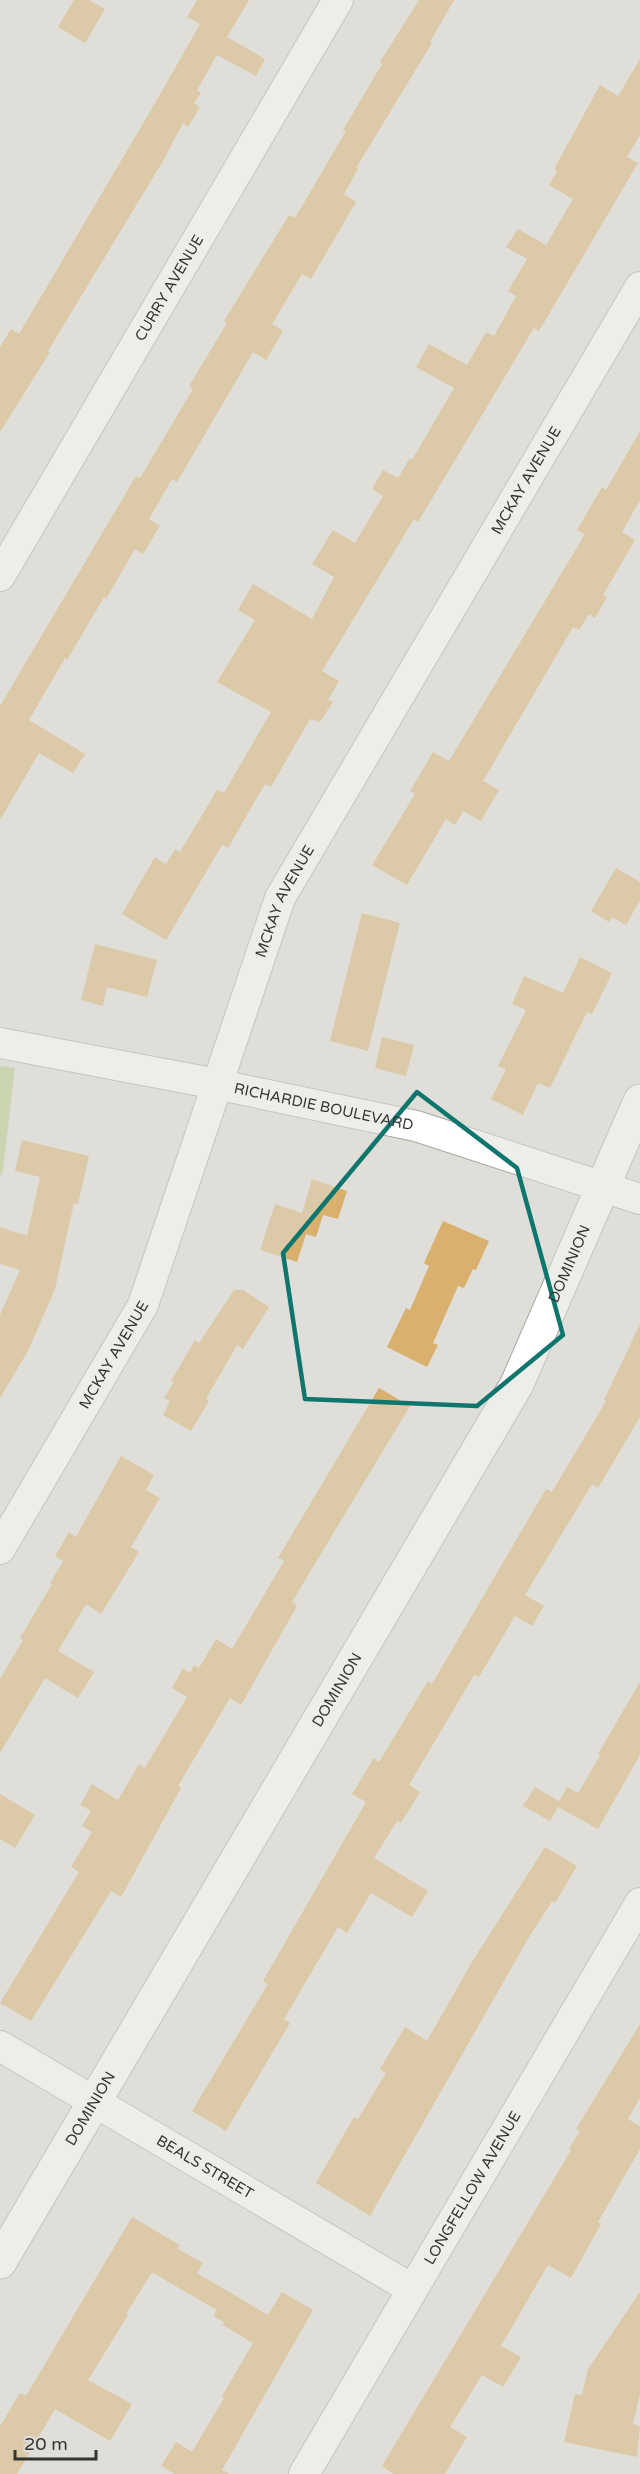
<svg xmlns="http://www.w3.org/2000/svg" width="640" height="2474" font-family="'Varela Round',sans-serif">
  <style>
    .green { fill: #b4c881 }
    .building { fill: #d9b06d }
    .lines { fill: none; stroke-linecap: round; stroke-linejoin: round }
    .minor-casing { stroke: #a8a7a2; stroke-width: 32 }
    .tertiary-casing { stroke: #a8a7a2; stroke-width: 35 }
    .minor { stroke: #fff; stroke-width: 30 }
    .tertiary { stroke: #fff; stroke-width: 33 }
    .marked { fill: none; stroke: #0f766e; stroke-width: 4.5; stroke-linejoin: round }
    .labels { text-anchor: middle; dominant-baseline: central; stroke-width: 5; stroke-linejoin: round; paint-order: stroke }
    .street-label { font-size: 15px; fill: #343432; stroke: #dfded9 }
  </style>
  <rect width="100%" height="100%" fill="#dfded9"/>
  <!-- green -->
  <path class="green" d="M 0,1066 L 15,1068 L 3,1170 L 0,1176 Z"/>
  <!-- building -->
  <path class="building" d="M 74,0 L 89,0 L 105,9 L 85,43 L 58,27 Z
    M 197,0 L 249,0 L 227,37 L 265,59 L 256,76 L 217,55 L 197,90 L 201,93 L 194,103 L 200,107 L 188,127 L 183,123 L 163,161 L 48,351 L 50,352 L 0,432 L 0,347 L 11,329 L 19,334 L 158,98 L 200,24 L 187,17 Z
    M 419,0 L 454,0 L 430,42 L 432,43 L 356,168 L 358,169 L 344,194 L 356,202 L 311,279 L 302,274 L 272,324 L 283,331 L 266,360 L 253,352 L 177,482 L 172,479 L 149,519 L 160,526 L 143,554 L 135,549 L 106,599 L 104,597 L 67,660 L 65,658 L 29,720 L 85,754 L 73,773 L 39,753 L 0,820 L 0,706 L 136,476 L 140,478 L 193,389 L 189,386 L 227,323 L 224,321 L 289,215 L 295,218 L 346,131 L 343,130 L 382,64 L 380,62 Z
    M 640,59 L 640,135 L 627,157 L 638,163 L 539,331 L 534,328 L 418,522 L 414,519 L 322,671 L 339,681 L 328,700 L 333,702 L 320,722 L 310,719 L 271,787 L 265,784 L 228,848 L 222,845 L 166,940 L 122,914 L 155,857 L 166,864 L 175,849 L 180,852 L 217,790 L 224,793 L 271,712 L 217,682 L 255,620 L 238,610 L 253,584 L 312,619 L 334,577 L 312,564 L 333,530 L 355,543 L 383,496 L 372,489 L 383,470 L 398,478 L 410,458 L 412,460 L 454,388 L 416,367 L 429,344 L 467,365 L 486,332 L 494,336 L 516,296 L 508,291 L 527,259 L 506,247 L 518,229 L 546,245 L 573,199 L 549,185 L 557,171 L 554,169 L 600,85 L 618,96 Z
    M 640,431 L 640,500 L 622,532 L 635,540 L 603,595 L 607,597 L 595,618 L 589,614 L 579,630 L 573,627 L 483,781 L 499,790 L 481,821 L 463,811 L 455,825 L 446,819 L 407,885 L 372,865 L 415,794 L 410,791 L 433,752 L 449,761 L 585,534 L 577,530 L 602,487 L 606,490 Z
    M 616,868 L 640,882 L 640,900 L 626,925 L 612,917 L 609,922 L 591,911 Z
    M 362,913 L 400,923 L 368,1051 L 330,1041 Z
    M 95,944 L 157,960 L 147,997 L 107,987 L 103,1006 L 81,1000 Z
    M 580,957 L 612,973 L 592,1014 L 587,1012 L 550,1088 L 538,1083 L 523,1115 L 491,1099 L 506,1069 L 498,1066 L 526,1010 L 512,1004 L 524,976 L 563,993 Z
    M 382,1037 L 414,1045 L 406,1076 L 375,1068 Z
    M 22,1140 L 89,1156 L 78,1204 L 74,1203 L 55,1289 L 28,1351 L 0,1398 L 0,1315 L 20,1270 L 0,1264 L 0,1227 L 27,1236 L 40,1177 L 15,1171 Z
    M 312,1179 L 347,1191 L 338,1219 L 323,1215 L 316,1237 L 306,1234 L 297,1262 L 260,1250 L 275,1204 L 302,1213 Z
    M 443,1221 L 489,1241 L 476,1270 L 473,1269 L 464,1288 L 458,1286 L 433,1343 L 438,1345 L 427,1367 L 387,1347 L 406,1308 L 410,1310 L 429,1266 L 424,1263 Z
    M 234,1290 L 243,1290 L 269,1307 L 243,1349 L 237,1345 L 206,1399 L 209,1401 L 191,1431 L 163,1415 L 170,1401 L 164,1398 L 174,1382 L 171,1381 L 195,1340 L 199,1343 Z
    M 640,1324 L 640,1417 L 598,1488 L 592,1484 L 525,1595 L 544,1606 L 532,1626 L 515,1616 L 479,1677 L 474,1675 L 409,1785 L 420,1792 L 401,1823 L 397,1821 L 374,1858 L 428,1891 L 412,1917 L 371,1893 L 347,1933 L 338,1927 L 284,2019 L 290,2023 L 226,2131 L 192,2111 L 268,1984 L 263,1981 L 366,1802 L 352,1794 L 374,1758 L 379,1762 L 428,1681 L 432,1684 L 546,1489 L 552,1492 L 606,1401 L 604,1400 Z
    M 379,1388 L 410,1406 L 292,1602 L 297,1606 L 241,1705 L 230,1698 L 178,1786 L 181,1788 L 121,1897 L 111,1891 L 31,2021 L 0,2003 L 79,1872 L 71,1867 L 92,1832 L 82,1826 L 91,1811 L 80,1805 L 92,1784 L 118,1800 L 139,1764 L 145,1768 L 187,1697 L 172,1688 L 183,1668 L 190,1673 L 194,1665 L 199,1668 L 216,1639 L 232,1649 L 284,1561 L 278,1558 Z
    M 121,1456 L 154,1475 L 146,1490 L 160,1498 L 131,1547 L 139,1552 L 101,1614 L 86,1604 L 58,1651 L 94,1672 L 78,1698 L 45,1678 L 0,1753 L 0,1679 L 23,1640 L 20,1638 L 52,1584 L 50,1583 L 63,1561 L 55,1556 L 69,1532 L 76,1537 Z
    M 640,1682 L 640,1755 L 598,1829 L 558,1807 L 550,1821 L 523,1806 L 535,1787 L 559,1801 L 567,1787 L 578,1793 L 600,1756 L 598,1754 Z
    M 0,1794 L 35,1815 L 15,1848 L 0,1839 Z
    M 545,1847 L 577,1866 L 555,1903 L 552,1901 L 528,1939 L 370,2216 L 316,2183 L 354,2117 L 358,2119 L 386,2073 L 380,2069 L 405,2027 L 427,2041 L 472,1962 Z
    M 640,2024 L 640,2098 L 628,2119 L 640,2126 L 640,2149 L 598,2222 L 601,2224 L 571,2278 L 548,2265 L 501,2346 L 521,2357 L 503,2387 L 482,2375 L 450,2427 L 467,2437 L 445,2474 L 393,2474 L 382,2466 L 548,2189 L 571,2150 L 569,2149 L 580,2131 L 576,2129 Z
    M 132,2217 L 180,2245 L 178,2249 L 203,2263 L 197,2273 L 268,2315 L 282,2292 L 313,2310 L 222,2470 L 229,2474 L 174,2474 L 161,2466 L 176,2442 L 192,2452 L 224,2398 L 222,2396 L 253,2343 L 223,2325 L 224,2322 L 213,2316 L 217,2310 L 153,2273 L 151,2274 L 126,2314 L 128,2315 L 88,2380 L 132,2404 L 110,2441 L 55,2409 L 17,2474 L 0,2474 L 0,2426 L 20,2393 L 26,2396 Z
    M 640,2292 L 640,2394 L 633,2424 L 640,2426 L 637,2457 L 564,2442 L 575,2394 L 582,2395 L 588,2369 Z"/>
  <g class="lines">
    <!-- minor casing -->
    <g class="minor-casing">
      <g id="minor">
        <path id="s1" d="M 0,576 L 338,0"/>
        <path id="s2" d="M 0,1043 L 201,1081 L 416,1126 L 640,1199"/>
        <path id="s3" d="M 0,1549 L 143,1305 L 280,898 L 640,287"/>
        <path id="s4" d="M 0,2046 L 412,2289"/>
        <path id="s5" d="M 304,2474 L 640,1903"/>
      </g>
    </g>
    <!-- tertiary casing -->
    <g class="tertiary-casing">
      <g id="tertiary">
        <path id="s6" d="M 0,2262 L 517,1384 L 640,1101"/>
      </g>
    </g>
    <!-- minor -->
    <use href="#minor" class="minor"/>
    <!-- tertiary -->
    <use href="#tertiary" class="tertiary"/>
  </g>
  <!-- marked area -->
  <path d="M0 0H640V2474H0ZM 417,1092 L 517,1168 L 563,1335 L 477,1406 L 305,1399 L 283,1253 Z" fill="#dfded9" fill-opacity=".55" fill-rule="evenodd"/>
  <path class="marked" d="M 417,1092 L 517,1168 L 563,1335 L 477,1406 L 305,1399 L 283,1253 Z"/>
  <g class="labels">
    <!-- street labels -->
    <g class="street-label">
      <text stroke="none"><textPath href="#s1" startOffset="334">CURRY AVENUE</textPath></text>
      <text stroke="none"><textPath href="#s3" startOffset="1197">MCKAY AVENUE</textPath></text>
      <text stroke="none"><textPath href="#s3" startOffset="711">MCKAY AVENUE</textPath></text>
      <text stroke="none"><textPath href="#s2" startOffset="330">RICHARDIE BOULEVARD</textPath></text>
      <text stroke="none"><textPath href="#s6" startOffset="1150">DOMINION</textPath></text>
      <text stroke="none"><textPath href="#s3" startOffset="225">MCKAY AVENUE</textPath></text>
      <text stroke="none"><textPath href="#s6" startOffset="664">DOMINION</textPath></text>
      <text stroke="none"><textPath href="#s6" startOffset="178">DOMINION</textPath></text>
      <text stroke="none"><textPath href="#s4" startOffset="238">BEALS STREET</textPath></text>
      <text stroke="none"><textPath href="#s5" startOffset="332">LONGFELLOW AVENUE</textPath></text>
    </g>
  </g>
  <!-- scale -->
  <path d="M15 2450v9h81v-9" fill="none" stroke="#343432" stroke-width="3"/>
  <text x="24" y="2450" font-size="18" fill="#343432" stroke="#dfded9" stroke-width="4.5" paint-order="stroke">20 m</text>
</svg>
